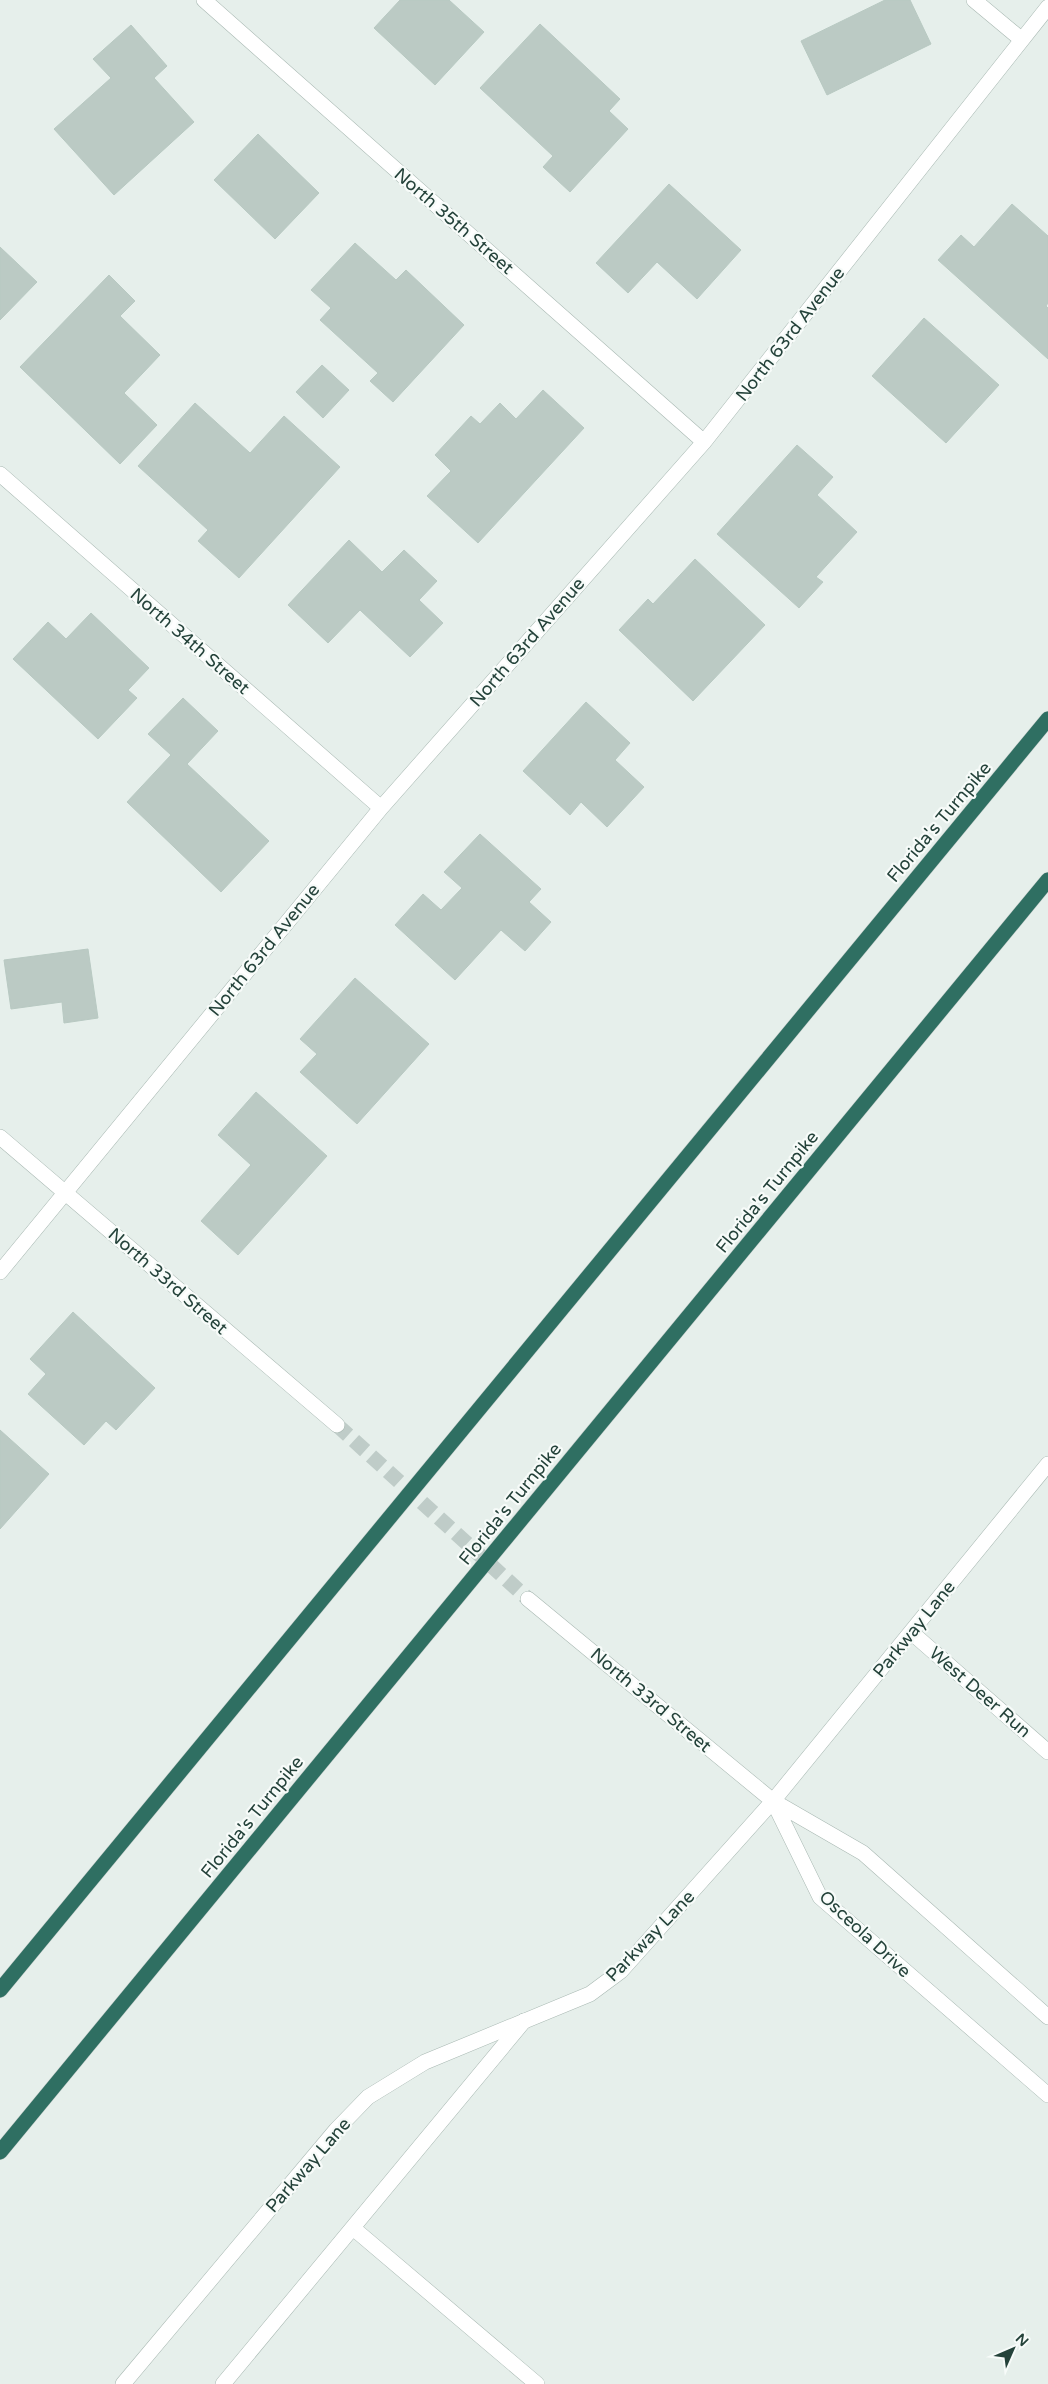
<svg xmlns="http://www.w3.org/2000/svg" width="1048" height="2384" font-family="'Varela Round',sans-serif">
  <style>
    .building { fill: #bbcac4; stroke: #b8c9c2 }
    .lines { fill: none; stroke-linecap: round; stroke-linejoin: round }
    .street-tunnel { stroke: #bfccc8; stroke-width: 15; stroke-dasharray: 15 8; stroke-linecap: butt }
    .lane-casing { stroke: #a8b8b2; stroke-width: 16 }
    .street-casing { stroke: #a8b8b2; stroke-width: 16 }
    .highway-casing { stroke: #c2cac8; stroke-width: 16 }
    .lane { stroke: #fff; stroke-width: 15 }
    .street { stroke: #fff; stroke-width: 15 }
    .highway { stroke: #2f6f62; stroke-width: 15 }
    .labels { text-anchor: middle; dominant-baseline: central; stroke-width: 4.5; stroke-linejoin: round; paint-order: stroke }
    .street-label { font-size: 18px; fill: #24423a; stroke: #f7fbf9 }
  </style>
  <rect width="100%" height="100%" fill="#e6efeb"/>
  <!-- building -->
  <path class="building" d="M 400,0 L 449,0 L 484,32 L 435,85 L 374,28 Z
    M 885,0 L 910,0 L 931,44 L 827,95 L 801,41 Z
    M 540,24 L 620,99 L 609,111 L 628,129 L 570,192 L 543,167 L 553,156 L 480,88 Z
    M 131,25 L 167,66 L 154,78 L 194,122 L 114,195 L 54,129 L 111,78 L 93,59 Z
    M 258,134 L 319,193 L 275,239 L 214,180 Z
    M 669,184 L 741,250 L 697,299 L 657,262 L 628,293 L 596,263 Z
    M 1012,204 L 1048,236 L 1048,303 L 1046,306 L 1048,308 L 1048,359 L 938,260 L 961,235 L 974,247 Z
    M 355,243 L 396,280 L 406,270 L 464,325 L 393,402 L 370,381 L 378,373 L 320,320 L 331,308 L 311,290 Z
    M 0,247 L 37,282 L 0,320 Z
    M 109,275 L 135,301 L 120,316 L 160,355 L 124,393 L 157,425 L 120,464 L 20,367 Z
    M 924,318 L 999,385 L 946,443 L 872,376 Z
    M 322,365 L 349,390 L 323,418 L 296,392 Z
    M 543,390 L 584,428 L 478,543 L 427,496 L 451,471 L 435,455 L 471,416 L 480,424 L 500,403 L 516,419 Z
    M 195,403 L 250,453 L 284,416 L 340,467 L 239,578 L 198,541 L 208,530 L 138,466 Z
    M 797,445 L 833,477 L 817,495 L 857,532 L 816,577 L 823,582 L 799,608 L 717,534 Z
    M 349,540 L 382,572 L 404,550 L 437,581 L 419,600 L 443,623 L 410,657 L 360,610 L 328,643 L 288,605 Z
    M 695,559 L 765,625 L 693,701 L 619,630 L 648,599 L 653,604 Z
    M 91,613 L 149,668 L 128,690 L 137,698 L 98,739 L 13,659 L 48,622 L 66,639 Z
    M 183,698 L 218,731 L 187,764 L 269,841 L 221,892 L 127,802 L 171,755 L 148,734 Z
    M 586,702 L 630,743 L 615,760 L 644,787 L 607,827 L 581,802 L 570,815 L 523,771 Z
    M 480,834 L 541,889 L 529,902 L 551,922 L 525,951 L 501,930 L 455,980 L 395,925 L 423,894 L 441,910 L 462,888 L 444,872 Z
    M 88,949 L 98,1018 L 64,1023 L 62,1002 L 11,1009 L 4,960 Z
    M 355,978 L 429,1044 L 357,1124 L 300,1072 L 317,1054 L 300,1039 Z
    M 256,1092 L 327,1156 L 238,1255 L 201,1221 L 251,1165 L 218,1135 Z
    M 73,1312 L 155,1388 L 116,1430 L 106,1421 L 84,1445 L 28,1394 L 46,1374 L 30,1359 Z
    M 0,1430 L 49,1474 L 0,1529 Z"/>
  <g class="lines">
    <!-- street-tunnel -->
    <path class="street-tunnel" d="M 337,1425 L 528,1599"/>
    <!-- lane casing -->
    <g class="lane-casing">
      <path id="lane" d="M 353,2228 L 537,2384
        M 223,2384 L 524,2021"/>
    </g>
    <!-- street casing -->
    <g class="street-casing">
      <path id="street" d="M 204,0 L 704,442
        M 974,0 L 1022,40
        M 0,474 L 381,808
        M 0,1137 L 337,1425
        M 0,1272 L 381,808 L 704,442 L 1048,7
        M 528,1599 L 773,1801 L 863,1853 L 1048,2017
        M 911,1632 L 1048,1752
        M 773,1801 L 820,1897 L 1048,2095
        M 123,2384 L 336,2130 L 368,2097 L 425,2062 L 590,1994 L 621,1971 L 773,1801 L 1048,1464"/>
    </g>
    <!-- highway casing -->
    <g class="highway-casing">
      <path id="highway" d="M 0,1990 L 1048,719
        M 0,2152 L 1048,880"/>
    </g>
    <!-- lane -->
    <use href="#lane" class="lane"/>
    <!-- street -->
    <use href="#street" class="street"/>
    <!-- highway -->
    <use href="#highway" class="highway"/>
  </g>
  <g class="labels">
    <!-- street labels -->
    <g class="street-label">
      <text transform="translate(454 221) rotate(41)">North 35th Street</text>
      <text transform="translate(790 334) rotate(-52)">North 63rd Avenue</text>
      <text transform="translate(190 641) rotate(41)">North 34th Street</text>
      <text transform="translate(527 642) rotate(-49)">North 63rd Avenue</text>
      <text transform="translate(939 822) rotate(-50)">Florida's Turnpike</text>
      <text transform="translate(264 950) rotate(-51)">North 63rd Avenue</text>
      <text transform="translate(767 1192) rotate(-51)">Florida's Turnpike</text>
      <text transform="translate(168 1281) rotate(41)">North 33rd Street</text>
      <text transform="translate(510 1504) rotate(-51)">Florida's Turnpike</text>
      <text transform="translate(914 1629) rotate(-51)">Parkway Lane</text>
      <text transform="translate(980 1692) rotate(41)">West Deer Run</text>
      <text transform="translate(651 1700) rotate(40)">North 33rd Street</text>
      <text transform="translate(252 1817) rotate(-51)">Florida's Turnpike</text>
      <text transform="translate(865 1934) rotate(43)">Osceola Drive</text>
      <text transform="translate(650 1936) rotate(-46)">Parkway Lane</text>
      <text transform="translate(308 2165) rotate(-49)">Parkway Lane</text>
    </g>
  </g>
  <!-- north arrow -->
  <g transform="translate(1013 2349) rotate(45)" stroke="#f7fbf9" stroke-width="4" paint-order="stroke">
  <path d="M0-4L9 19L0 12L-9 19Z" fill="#24423a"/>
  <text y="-8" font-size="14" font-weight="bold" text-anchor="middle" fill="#24423a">N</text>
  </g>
</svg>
